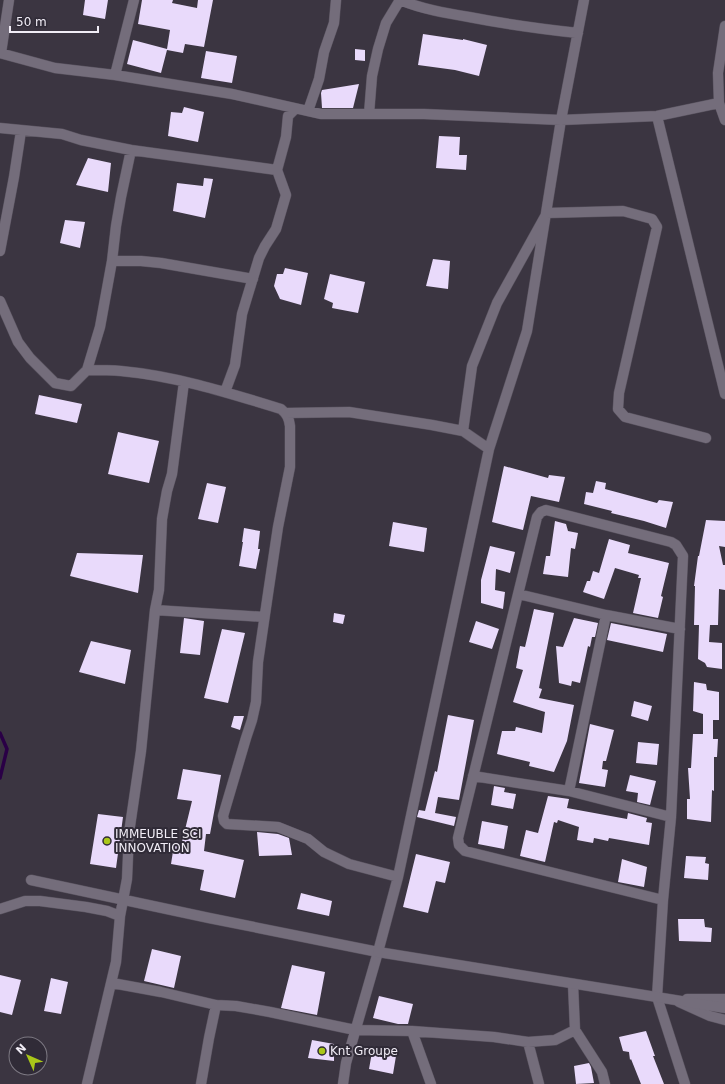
<svg xmlns="http://www.w3.org/2000/svg" width="725" height="1084" font-family="'DejaVu Sans',sans-serif">
  <style>
    .lines { fill: none; stroke-linecap: round; stroke-linejoin: round }
    .stream { stroke: #2a0046; stroke-width: 3.5 }
    .building { fill: #e9dafb }
    .minor-casing { stroke: #58525e; stroke-width: 11 }
    .tertiary-casing { stroke: #58525e; stroke-width: 11 }
    .minor { stroke: #746d7b; stroke-width: 10 }
    .tertiary { stroke: #746d7b; stroke-width: 10 }
    .poi-dot { fill: #aac719; stroke: #302b37; stroke-width: 1.5 }
    .labels { text-anchor: middle; dominant-baseline: central; stroke-width: 4; stroke-linejoin: round; paint-order: stroke }
    .poi-label { font-size: 12px; fill: #f1edf6; stroke: #302b37; text-anchor: start }
  </style>
  <rect width="100%" height="100%" fill="#3b3541"/>
  <g class="lines">
    <!-- stream -->
    <path class="stream" d="M 0,733 L 7,749 L 0,778"/>
  </g>
  <!-- building -->
  <path class="building" d="M 85,0 L 108,0 L 105,19 L 83,15 Z
    M 142,0 L 173,0 L 172,3 L 197,8 L 198,0 L 213,0 L 204,47 L 185,44 L 183,53 L 167,50 L 161,73 L 127,64 L 133,40 L 167,49 L 170,30 L 138,24 Z
    M 423,34 L 463,40 L 463,39 L 487,45 L 479,76 L 455,70 L 418,65 Z
    M 355,49 L 365,50 L 365,61 L 355,60 Z
    M 206,51 L 237,56 L 232,83 L 201,78 Z
    M 359,84 L 353,108 L 322,108 L 321,93 L 322,90 Z
    M 184,107 L 204,112 L 198,142 L 168,136 L 171,112 L 182,113 Z
    M 439,136 L 460,137 L 459,155 L 467,155 L 466,170 L 436,168 Z
    M 88,158 L 111,163 L 108,192 L 76,185 Z
    M 204,178 L 213,179 L 205,218 L 173,211 L 177,183 L 203,186 Z
    M 65,220 L 85,222 L 80,248 L 60,243 Z
    M 433,259 L 450,261 L 448,289 L 426,286 Z
    M 285,268 L 308,273 L 301,305 L 280,299 L 274,286 L 277,274 L 283,274 Z
    M 330,274 L 365,282 L 358,313 L 332,308 L 333,303 L 324,299 Z
    M 39,395 L 82,404 L 77,423 L 35,414 Z
    M 118,432 L 159,441 L 149,483 L 108,474 Z
    M 504,466 L 548,478 L 549,475 L 565,477 L 559,502 L 531,496 L 523,530 L 492,522 Z
    M 596,481 L 606,483 L 605,489 L 657,503 L 659,500 L 673,502 L 666,528 L 644,521 L 611,513 L 612,511 L 584,504 L 586,492 L 593,493 Z
    M 207,483 L 226,487 L 218,523 L 198,519 Z
    M 706,520 L 725,521 L 725,547 L 719,546 L 723,565 L 725,565 L 725,590 L 719,589 L 718,625 L 710,625 L 709,642 L 722,643 L 722,669 L 707,667 L 705,663 L 698,659 L 699,625 L 694,625 L 695,586 L 694,586 L 698,556 L 699,556 Z
    M 555,521 L 566,524 L 568,531 L 578,533 L 575,549 L 571,548 L 568,577 L 543,574 L 546,556 L 550,556 Z
    M 393,522 L 427,528 L 424,552 L 389,546 Z
    M 244,528 L 260,531 L 258,549 L 260,549 L 256,569 L 239,566 L 243,542 L 242,542 Z
    M 609,539 L 630,545 L 628,553 L 669,563 L 661,596 L 663,597 L 658,618 L 633,613 L 641,578 L 638,578 L 639,575 L 615,568 L 604,599 L 583,592 L 587,581 L 590,581 L 593,571 L 599,573 Z
    M 490,546 L 515,552 L 510,573 L 496,569 L 495,590 L 505,592 L 503,609 L 481,603 L 481,580 Z
    M 77,553 L 143,555 L 138,593 L 70,576 Z
    M 534,609 L 554,613 L 539,688 L 542,689 L 539,698 L 574,705 L 567,741 L 554,772 L 529,766 L 530,762 L 497,754 L 502,731 L 515,731 L 516,727 L 542,733 L 545,712 L 513,702 L 523,670 L 516,668 L 520,646 L 525,647 Z
    M 334,613 L 345,615 L 343,624 L 333,622 Z
    M 184,618 L 204,621 L 200,655 L 180,653 Z
    M 574,618 L 598,623 L 595,637 L 592,637 L 590,647 L 588,646 L 580,683 L 572,681 L 571,686 L 559,683 L 556,646 L 563,647 Z
    M 476,621 L 499,629 L 492,649 L 469,642 Z
    M 611,623 L 667,634 L 663,652 L 607,640 Z
    M 222,629 L 245,633 L 228,703 L 204,698 Z
    M 91,641 L 131,650 L 125,684 L 79,672 Z
    M 694,682 L 706,684 L 707,690 L 719,692 L 719,720 L 713,720 L 713,739 L 718,739 L 717,757 L 714,757 L 714,791 L 712,790 L 711,822 L 687,819 L 687,799 L 690,799 L 688,768 L 691,768 L 693,734 L 703,734 L 703,714 L 693,711 Z
    M 634,701 L 652,706 L 648,721 L 631,716 Z
    M 448,715 L 474,720 L 459,800 L 438,797 L 435,813 L 456,817 L 454,826 L 417,817 L 419,810 L 425,811 L 435,771 L 437,772 Z
    M 234,716 L 244,716 L 240,730 L 231,727 Z
    M 590,724 L 614,730 L 606,761 L 603,761 L 602,769 L 608,770 L 605,787 L 579,783 Z
    M 638,742 L 659,744 L 657,765 L 636,763 Z
    M 183,769 L 221,775 L 210,834 L 206,834 L 204,851 L 244,860 L 235,898 L 200,890 L 204,870 L 171,864 L 174,845 L 181,846 L 192,801 L 177,799 Z
    M 630,775 L 656,781 L 650,805 L 637,802 L 638,793 L 626,791 Z
    M 494,786 L 505,788 L 504,792 L 516,794 L 513,809 L 491,805 Z
    M 548,796 L 569,799 L 567,808 L 627,819 L 628,813 L 647,818 L 646,822 L 652,823 L 649,845 L 609,838 L 608,841 L 594,838 L 593,843 L 577,840 L 579,827 L 558,820 L 557,823 L 554,822 L 545,862 L 520,856 L 526,830 L 538,833 Z
    M 98,814 L 123,817 L 116,868 L 90,864 Z
    M 482,821 L 508,826 L 504,849 L 478,844 Z
    M 257,832 L 278,834 L 289,838 L 292,855 L 259,856 Z
    M 416,854 L 450,862 L 445,883 L 436,881 L 428,913 L 403,907 Z
    M 686,856 L 706,857 L 705,863 L 709,864 L 708,880 L 684,878 Z
    M 622,859 L 647,867 L 644,887 L 618,882 Z
    M 301,893 L 332,901 L 329,916 L 297,909 Z
    M 678,919 L 704,919 L 705,927 L 712,928 L 711,942 L 679,941 Z
    M 152,949 L 181,956 L 174,988 L 144,981 Z
    M 292,965 L 325,972 L 317,1015 L 281,1008 Z
    M 0,975 L 21,980 L 12,1015 L 0,1012 Z
    M 51,978 L 68,982 L 61,1014 L 44,1011 Z
    M 379,996 L 413,1004 L 408,1024 L 398,1024 L 373,1018 Z
    M 646,1031 L 655,1056 L 653,1056 L 664,1084 L 641,1084 L 631,1059 L 630,1060 L 629,1052 L 623,1051 L 619,1037 Z
    M 312,1040 L 334,1044 L 334,1061 L 308,1058 Z
    M 372,1052 L 396,1056 L 393,1074 L 369,1069 Z
    M 589,1063 L 591,1067 L 594,1083 L 576,1084 L 574,1066 Z"/>
  <g class="lines">
    <!-- minor casing -->
    <g class="minor-casing">
      <path id="minor" d="M 400,0 C 422,9 445,13 469,17 C 505,24 541,29 578,33
        M 725,26 L 718,73 L 719,103 L 725,120
        M 0,53 L 55,68 L 115,75 L 232,94 L 321,114 L 424,114 L 561,120 L 657,116 L 719,103
        M 1,53 L 9,0
        M 115,75 L 134,0
        M 308,111 L 319,79 L 324,52 L 334,23 L 336,0
        M 369,114 L 372,76 L 378,49 L 386,23 L 400,0
        M 657,116 L 725,394
        M 0,128 L 62,134 L 81,140 L 131,150 L 277,170 L 286,137 L 288,116 L 295,109
        M 0,251 L 14,177 L 21,131
        M 112,261 L 141,261 L 161,263 L 253,279
        M 0,301 L 18,342 L 30,358 L 55,383 L 71,386 L 87,370 C 98,370 110,370 121,371 C 176,376 229,393 281,409 C 287,414 289,418 290,426 L 290,467 L 278,527 L 269,587 L 258,662 L 256,702 L 252,720 L 246,738 L 223,816 L 224,821 L 227,824 L 278,827 L 308,839 L 324,852 L 349,864 L 398,877
        M 87,370 L 100,327 L 112,261 L 116,226 L 121,197 L 131,150
        M 225,392 L 235,365 L 242,314 L 259,258 L 265,246 L 276,229 L 286,195 L 277,170
        M 286,413 L 349,412 L 432,425 L 463,431 L 489,449
        M 463,431 L 472,366 L 497,303 L 547,213 L 623,211 L 652,219 L 657,227 L 619,393 L 618,409 L 625,417 L 706,438
        M 518,594 L 606,615 L 680,629
        M 155,610 L 264,617
        M 473,776 L 569,791 L 671,817
        M 569,791 L 606,615
        M 31,880 L 209,918 L 378,952 L 346,1063 L 343,1084
        M 663,900 L 465,851 L 459,845 L 458,838 L 537,517 L 541,512 L 546,510 L 671,542 L 676,545 L 683,556 L 671,817 L 663,900 L 657,997 L 685,1084
        M 0,909 L 25,901 L 40,901 L 86,907 L 107,911 L 120,916 L 127,879 L 129,833 L 141,751 L 155,610 L 159,590 L 162,519 L 167,491 L 172,474 L 184,382
        M 378,952 L 398,877 L 489,449 L 527,331 L 561,120 L 584,0
        M 112,983 L 161,992 L 216,1005 L 236,1006 L 270,1012 L 355,1030 L 412,1031 L 494,1037 L 528,1042 L 555,1040 L 575,1030 L 602,1072 L 605,1084
        M 573,984 L 575,1030
        M 687,999 L 725,999
        M 679,1002 L 710,1016 L 725,1020
        M 412,1031 L 431,1084
        M 528,1042 L 539,1084
        M 87,1084 L 116,962 L 120,916
        M 201,1084 L 209,1038 L 216,1005"/>
    </g>
    <!-- tertiary casing -->
    <g class="tertiary-casing">
      <path id="tertiary" d="M 378,952 L 725,1008"/>
    </g>
    <!-- minor -->
    <use href="#minor" class="minor"/>
    <!-- tertiary -->
    <use href="#tertiary" class="tertiary"/>
  </g>
  <!-- markers -->
  <g class="poi-dot">
    <circle cx="107" cy="841" r="4"/>
    <circle cx="322" cy="1051" r="4"/>
  </g>
  <g class="labels">
    <!-- poi labels -->
    <g class="poi-label">
      <text x="115" y="834">IMMEUBLE SCI<tspan x="115" dy="14">INNOVATION</tspan></text>
      <text x="330" y="1051">Knt Groupe</text>
    </g>
  </g>
  <!-- north arrow -->
  <g transform="translate(28 1056) rotate(315)"><circle r="19" fill="#302b37" stroke="#7d7983"/>
  <path d="M0-3L7 15L0 10L-7 15Z" fill="#aac719"/>
  <text y="-6" font-size="11" font-weight="bold" text-anchor="middle" fill="#f1edf6">N</text>
  </g>
  <!-- scale -->
  <path d="M10 26v6h88v-6" fill="none" stroke="#f1edf6" stroke-width="2"/>
  <text x="16" y="26" font-size="12" fill="#f1edf6" stroke="#302b37" stroke-width="3" paint-order="stroke">50 m</text>
</svg>
